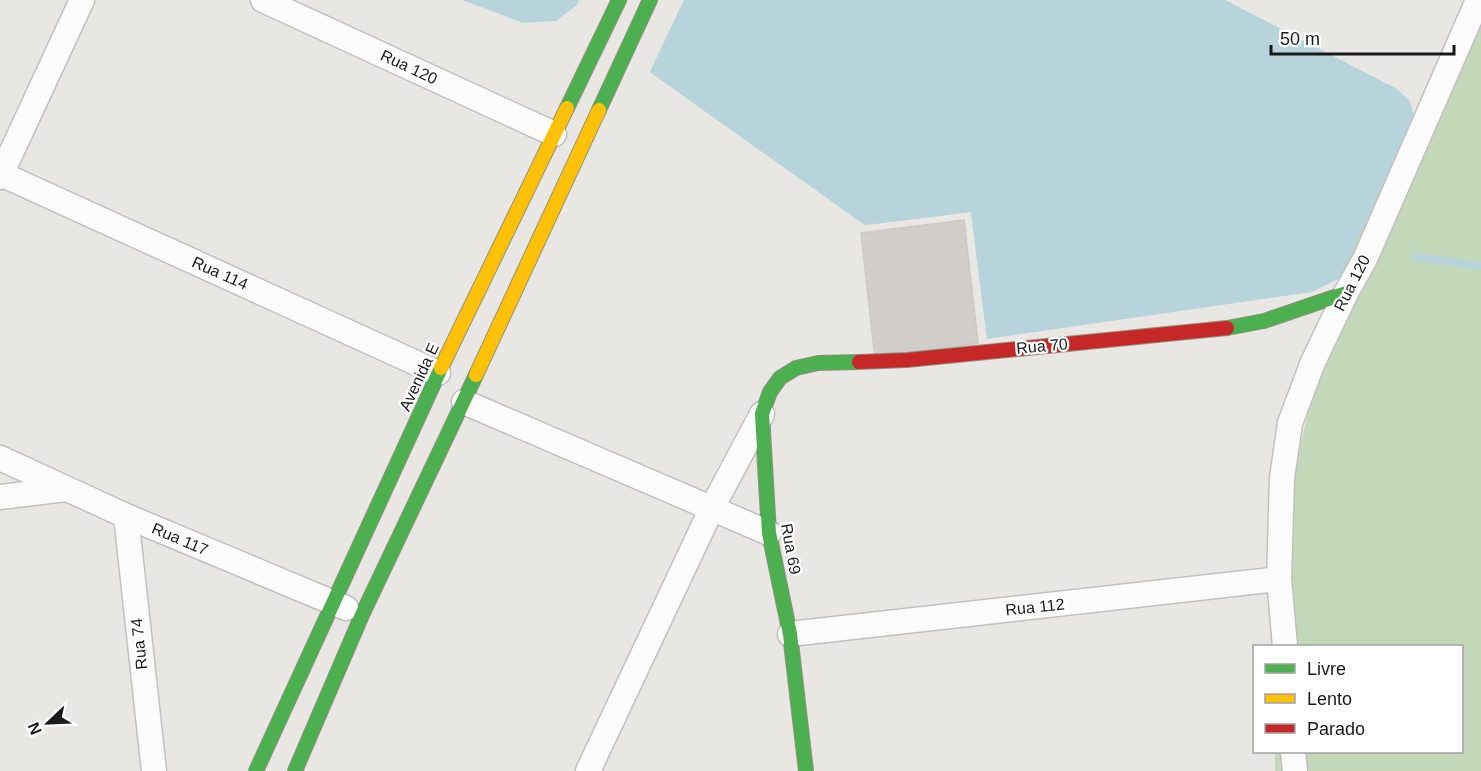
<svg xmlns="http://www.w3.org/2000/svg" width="1481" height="771" font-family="Helvetica,sans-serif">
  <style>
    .forest { fill: #c3d8b8 }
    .water { fill: #b7d3dc }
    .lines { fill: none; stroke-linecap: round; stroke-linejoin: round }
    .stream { stroke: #b7d3dc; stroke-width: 8 }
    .building { fill: #d0cdca; stroke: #ccc9c4; stroke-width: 1.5 }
    .street-casing { stroke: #c1c0bf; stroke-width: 27 }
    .fast-casing { stroke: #8f917c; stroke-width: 16 }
    .slow-casing { stroke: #8f917c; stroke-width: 16 }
    .jam-casing { stroke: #8f917c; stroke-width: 16 }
    .street { stroke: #fcfbfb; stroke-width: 24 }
    .fast { stroke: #4caf50; stroke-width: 14 }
    .slow { stroke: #ffc107; stroke-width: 14 }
    .jam { stroke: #c62828; stroke-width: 14 }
    .labels { text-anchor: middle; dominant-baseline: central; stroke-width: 4.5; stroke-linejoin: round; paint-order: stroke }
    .street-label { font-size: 16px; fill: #1a1a1a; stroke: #fff }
  </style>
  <rect width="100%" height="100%" fill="#e9e7e3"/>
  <!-- forest -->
  <path class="forest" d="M 684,0 L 1409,100 L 1414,115 L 1470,0 L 1481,0 L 1481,771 L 1275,771 L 1275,752 L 1462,752 L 1462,646 L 1271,646 L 1269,581 L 1339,279 L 987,339 L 971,212 L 865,225 L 650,72 Z"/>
  <!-- water -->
  <path class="water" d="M 462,0 L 579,0 L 577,5 L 556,21 L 523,23 Z
    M 684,0 L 1225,0 L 1397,89 L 1409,100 L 1414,116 L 1340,278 L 1312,292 L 987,339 L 971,212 L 865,225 L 650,72 Z"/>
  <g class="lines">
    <!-- stream -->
    <path class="stream" d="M 1416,257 L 1481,266"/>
  </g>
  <!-- building -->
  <path class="building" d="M 964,220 L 978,343 L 875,359 L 861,233 Z"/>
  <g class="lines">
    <!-- street casing -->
    <g class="street-casing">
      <path id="street" d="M 263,0 L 554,134
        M 1,174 L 438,373
        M 0,177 L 82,0
        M 464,402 L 769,533
        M 0,458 L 126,516 L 346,608
        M 0,497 L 66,489
        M 126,516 L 154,771
        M 790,634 L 1279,579
        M 1285,646 L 1279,579 L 1282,478 L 1290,423 L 1313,362 L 1346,293 L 1365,259 L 1478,0
        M 1293,752 L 1295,771
        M 588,771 L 712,508 L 762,414"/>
    </g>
    <!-- fast casing -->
    <g class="fast-casing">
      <path id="fast" d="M 567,108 L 619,0
        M 599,110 L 650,0
        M 1227,328 L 1264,321 L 1346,293
        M 256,771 L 441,368
        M 295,771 L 362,615 L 476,375
        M 806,771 L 790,634 L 769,533 L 762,414 L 770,392 L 780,378 L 796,368 L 818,363 L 859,362"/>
    </g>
    <!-- slow casing -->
    <g class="slow-casing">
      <path id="slow" d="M 441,368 L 567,108
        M 476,375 L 599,110"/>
    </g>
    <!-- jam casing -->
    <g class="jam-casing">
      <path id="jam" d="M 859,362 L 907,360 L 1227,328"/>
    </g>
    <!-- street -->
    <use href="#street" class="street"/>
    <!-- fast -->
    <use href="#fast" class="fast"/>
    <!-- slow -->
    <use href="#slow" class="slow"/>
    <!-- jam -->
    <use href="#jam" class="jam"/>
  </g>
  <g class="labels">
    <!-- street labels -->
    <g class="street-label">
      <text transform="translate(409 67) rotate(25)">Rua 120</text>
      <text transform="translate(220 273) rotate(24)">Rua 114</text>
      <text transform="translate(1352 283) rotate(-63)">Rua 120</text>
      <text transform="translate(1042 346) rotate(-5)">Rua 70</text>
      <text transform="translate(419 377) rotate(-65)">Avenida E</text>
      <text transform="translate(180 539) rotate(23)">Rua 117</text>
      <text transform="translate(791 549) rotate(80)">Rua 69</text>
      <text transform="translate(1035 607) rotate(-6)">Rua 112</text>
      <text transform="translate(139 644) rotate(-96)">Rua 74</text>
    </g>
  </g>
  <!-- legend -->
  <rect x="1253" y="645" width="210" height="108" fill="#ffffff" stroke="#a3a3a3" stroke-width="1.5"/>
  <rect x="1265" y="664" width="30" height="9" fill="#4caf50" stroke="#a3a3a3" stroke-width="1.5"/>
  <text x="1307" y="675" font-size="18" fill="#1a1a1a">Livre</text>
  <rect x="1265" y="694" width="30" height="9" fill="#ffc107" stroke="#a3a3a3" stroke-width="1.5"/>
  <text x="1307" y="705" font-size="18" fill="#1a1a1a">Lento</text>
  <rect x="1265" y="724" width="30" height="9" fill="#c62828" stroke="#a3a3a3" stroke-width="1.5"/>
  <text x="1307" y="735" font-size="18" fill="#1a1a1a">Parado</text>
  <!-- north arrow -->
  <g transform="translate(48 723) rotate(247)" stroke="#ffffff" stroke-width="4.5" paint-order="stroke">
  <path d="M0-4.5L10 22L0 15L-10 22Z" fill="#1a1a1a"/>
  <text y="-9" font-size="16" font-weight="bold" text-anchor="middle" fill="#1a1a1a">N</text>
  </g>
  <!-- scale -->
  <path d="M1271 45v9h183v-9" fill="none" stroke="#1a1a1a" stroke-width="3"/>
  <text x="1280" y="45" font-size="18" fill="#1a1a1a" stroke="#ffffff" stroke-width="4.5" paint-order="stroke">50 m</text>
</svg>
